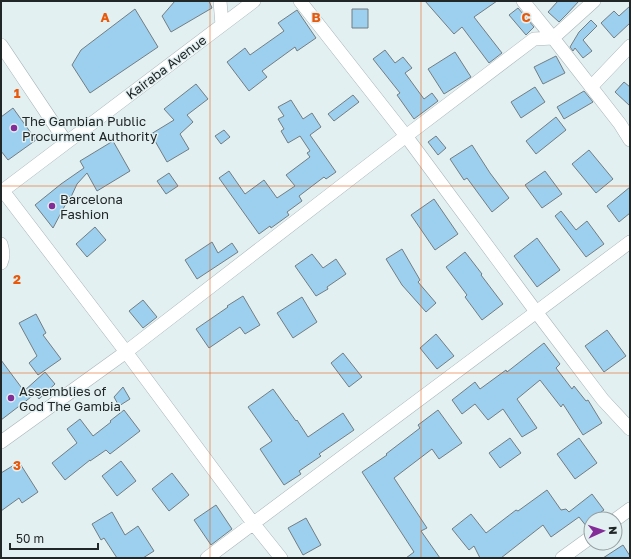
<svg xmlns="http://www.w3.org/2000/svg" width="631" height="559" font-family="'Golos Text',sans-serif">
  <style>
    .building { fill: #9cd0ee; stroke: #737d82 }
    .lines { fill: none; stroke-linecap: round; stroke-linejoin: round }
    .minor-casing { stroke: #a9b5b7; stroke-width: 14 }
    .minor { stroke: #fff; stroke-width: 13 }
    .grid { fill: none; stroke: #e8590c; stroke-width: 1; stroke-opacity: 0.55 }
    .poi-dot { fill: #842c98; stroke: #e3f0f2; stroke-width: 1.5 }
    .labels { text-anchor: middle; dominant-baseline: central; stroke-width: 3; stroke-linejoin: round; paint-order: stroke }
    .street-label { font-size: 13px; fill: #212627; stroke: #e3f0f2 }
    .poi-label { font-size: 13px; fill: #212627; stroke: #e3f0f2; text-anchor: start }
    .grid-label { font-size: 13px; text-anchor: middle; font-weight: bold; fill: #e8590c; stroke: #e3f0f2; stroke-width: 3; stroke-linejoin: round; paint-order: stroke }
  </style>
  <rect width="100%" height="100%" fill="#e3f0f2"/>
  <!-- building -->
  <path class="building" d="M 175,1 L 209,1 L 212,8 L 171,32 L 162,16 Z
    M 425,1 L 497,1 L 474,17 L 502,53 L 489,63 L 462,27 L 454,34 Z
    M 558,1 L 579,1 L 567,14 L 559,22 L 548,12 Z
    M 630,6 L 630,23 L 614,38 L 601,23 L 614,11 L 619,16 Z
    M 518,8 L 534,27 L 526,35 L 509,15 Z
    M 135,9 L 158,47 L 90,93 L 72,65 L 81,50 Z
    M 352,9 L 368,9 L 368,28 L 352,28 Z
    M 297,10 L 316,38 L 297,51 L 295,47 L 262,71 L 267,77 L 249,91 L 227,62 L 245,48 L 250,55 L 284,31 L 278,23 Z
    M 591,20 L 597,26 L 583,40 L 592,51 L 583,58 L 575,48 L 573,51 L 570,47 L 579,32 Z
    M 385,50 L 395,63 L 403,57 L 412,68 L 405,73 L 424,99 L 432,93 L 438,101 L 414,119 L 397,95 L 400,93 L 373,59 Z
    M 455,52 L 471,77 L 444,94 L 428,69 Z
    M 556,56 L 565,73 L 543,84 L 534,67 Z
    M 624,82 L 630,87 L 630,106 L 615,92 Z
    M 196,84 L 208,99 L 187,115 L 193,122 L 180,134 L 189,149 L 167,162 L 151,134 L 174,120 L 164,109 Z
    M 535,87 L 545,102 L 521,118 L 511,102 Z
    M 584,91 L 593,102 L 564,119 L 557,107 Z
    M 353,95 L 359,102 L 334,121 L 328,114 Z
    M 291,100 L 303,119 L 312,113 L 321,127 L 310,135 L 336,172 L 326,179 L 324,177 L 299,196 L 302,201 L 287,212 L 289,215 L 271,228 L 270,226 L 259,234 L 219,178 L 229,171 L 245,194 L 264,180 L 277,198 L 295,186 L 286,175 L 310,157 L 307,153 L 310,151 L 300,136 L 288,143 L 281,131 L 284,129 L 278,119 L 284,116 L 278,107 Z
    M 13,108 L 36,140 L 8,160 L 1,151 L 1,117 Z
    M 556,117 L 566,130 L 536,154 L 526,141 Z
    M 224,130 L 230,137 L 221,144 L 215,136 Z
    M 436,136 L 446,148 L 438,155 L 428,142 Z
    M 113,141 L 130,171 L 97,191 L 87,173 L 77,184 L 71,197 L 70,196 L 53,228 L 35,205 L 61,184 L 84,168 L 80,161 Z
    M 472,145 L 490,173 L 509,198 L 492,212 L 467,178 L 464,180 L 450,159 Z
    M 589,150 L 613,179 L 596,193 L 572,164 Z
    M 545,171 L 562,194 L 542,208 L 525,185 Z
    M 169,173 L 178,186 L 166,194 L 157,181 Z
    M 630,187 L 630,213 L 619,222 L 607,206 Z
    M 434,199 L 458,234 L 435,250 L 411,215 Z
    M 561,211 L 576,230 L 587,221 L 604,244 L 586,257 L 555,216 Z
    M 95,227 L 106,240 L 87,257 L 76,244 Z
    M 537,238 L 560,270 L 537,287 L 514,256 Z
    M 212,242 L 218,253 L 232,243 L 238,252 L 197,279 L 185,260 Z
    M 402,249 L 420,280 L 418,282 L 436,303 L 426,312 L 402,285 L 386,259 Z
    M 465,252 L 482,274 L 481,275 L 503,304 L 482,320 L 465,297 L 467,295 L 446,267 Z
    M 312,254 L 323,268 L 336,259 L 346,274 L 327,287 L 328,289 L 316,296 L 295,266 Z
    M 243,296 L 260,325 L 245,334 L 240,327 L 209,348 L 196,329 L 228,307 L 227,306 Z
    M 302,297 L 317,322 L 293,338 L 277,313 Z
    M 143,300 L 157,317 L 143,328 L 129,311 Z
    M 36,314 L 46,333 L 43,335 L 61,359 L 38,375 L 29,363 L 37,356 L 19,323 Z
    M 607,330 L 626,356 L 604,372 L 585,346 Z
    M 436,334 L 454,356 L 437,369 L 420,348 Z
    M 544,343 L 560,364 L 556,368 L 572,389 L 574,386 L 586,401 L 588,400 L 602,423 L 583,435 L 563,404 L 561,407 L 540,380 L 517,399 L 537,428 L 522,437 L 503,409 L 488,420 L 475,404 L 462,414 L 452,400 L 475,382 L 480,389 L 506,370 L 507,372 Z
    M 343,353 L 362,377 L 349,387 L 331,363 Z
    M 1,360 L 24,391 L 45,372 L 55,384 L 39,399 L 35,394 L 1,420 Z
    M 123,387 L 130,399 L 119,406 L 114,397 Z
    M 273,389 L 296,421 L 297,420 L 308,437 L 343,413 L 354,430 L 319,454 L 321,456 L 299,471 L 301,474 L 284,485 L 260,449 L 272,441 L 248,407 Z
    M 124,410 L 140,431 L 110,454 L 106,450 L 90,461 L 90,460 L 65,480 L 52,463 L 77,443 L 67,429 L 80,419 L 93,436 L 111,422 L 110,421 Z
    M 438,410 L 462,443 L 439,459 L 432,449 L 394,478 L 427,528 L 421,531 L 440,558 L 406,558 L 414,552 L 362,472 L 387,455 L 386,454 L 420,428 L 418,425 Z
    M 510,438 L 521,453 L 500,468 L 489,453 Z
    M 579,438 L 597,463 L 575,479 L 557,454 Z
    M 121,461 L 136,481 L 117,496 L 102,476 Z
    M 19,462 L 38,492 L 22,503 L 19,498 L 1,511 L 1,473 Z
    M 172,473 L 189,495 L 169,511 L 152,489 Z
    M 547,490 L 561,510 L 566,509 L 569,512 L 592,494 L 604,510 L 597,515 L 599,517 L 596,519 L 591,519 L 591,523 L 587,527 L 579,517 L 551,537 L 543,525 L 501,558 L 480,558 L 474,546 L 469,550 L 452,529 L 471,514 L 486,533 L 516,510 L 518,511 Z
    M 216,505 L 232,529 L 211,545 L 194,520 Z
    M 112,512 L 125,535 L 138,526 L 154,551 L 143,558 L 117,558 L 104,538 L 101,540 L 92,524 Z
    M 306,518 L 321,545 L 303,555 L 288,528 Z
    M 623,545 L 630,556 L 630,558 L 603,558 Z"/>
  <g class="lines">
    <!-- minor casing -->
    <g class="minor-casing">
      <path id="minor" d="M 220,1 L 222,25
        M 300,1 L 406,136 L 537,313 L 603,400 L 630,429
        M 523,1 L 553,38 L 620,124 L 630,140
        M 1,45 L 66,142
        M 591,87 L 630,46
        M 3,191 L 126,352 L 253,523 L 281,558
        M 1,192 L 254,1
        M 1,244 C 3,250 4,257 1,263
        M 1,442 L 126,352 L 406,136 L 534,39 L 553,38 L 594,1
        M 615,520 L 630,509
        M 207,558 L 630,242
        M 562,558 L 591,537"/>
    </g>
    <!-- minor -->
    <use href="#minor" class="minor"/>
  </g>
  <!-- grid -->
  <path class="grid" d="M 210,1 L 210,558M 421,1 L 421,558M 1,186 L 630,186M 1,373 L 630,373"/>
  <!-- markers -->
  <g class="poi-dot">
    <circle cx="14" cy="128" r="4"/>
    <circle cx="52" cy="206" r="4"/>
    <circle cx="11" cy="398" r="4"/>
  </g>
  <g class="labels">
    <!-- street labels -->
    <g class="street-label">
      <text transform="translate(166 67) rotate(-37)">Kairaba Avenue</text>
    </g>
    <!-- poi labels -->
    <g class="poi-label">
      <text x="22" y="121">The Gambian Public<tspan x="22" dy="15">Procurment Authority</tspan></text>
      <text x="60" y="199">Barcelona<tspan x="60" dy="15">Fashion</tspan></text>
      <text x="19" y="391">Assemblies of<tspan x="19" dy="15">God The Gambia</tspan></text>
    </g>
  </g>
  <g class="grid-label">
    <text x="105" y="22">A</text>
    <text x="316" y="22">B</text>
    <text x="526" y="22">C</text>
    <text x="17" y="98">1</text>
    <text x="17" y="284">2</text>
    <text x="17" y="470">3</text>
  </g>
  <!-- border -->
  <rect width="631" height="559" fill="none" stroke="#212627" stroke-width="4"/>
  <!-- north arrow -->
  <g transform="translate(603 531) rotate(87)"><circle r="19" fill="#e3f0f2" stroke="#959fa1"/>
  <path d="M0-3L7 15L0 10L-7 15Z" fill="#842c98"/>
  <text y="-6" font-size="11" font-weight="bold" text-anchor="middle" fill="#212627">N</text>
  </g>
  <!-- scale -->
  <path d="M10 543v6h88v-6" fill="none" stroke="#212627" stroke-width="2"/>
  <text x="16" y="543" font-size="12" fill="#212627" stroke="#e3f0f2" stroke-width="3" paint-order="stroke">50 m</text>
</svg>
